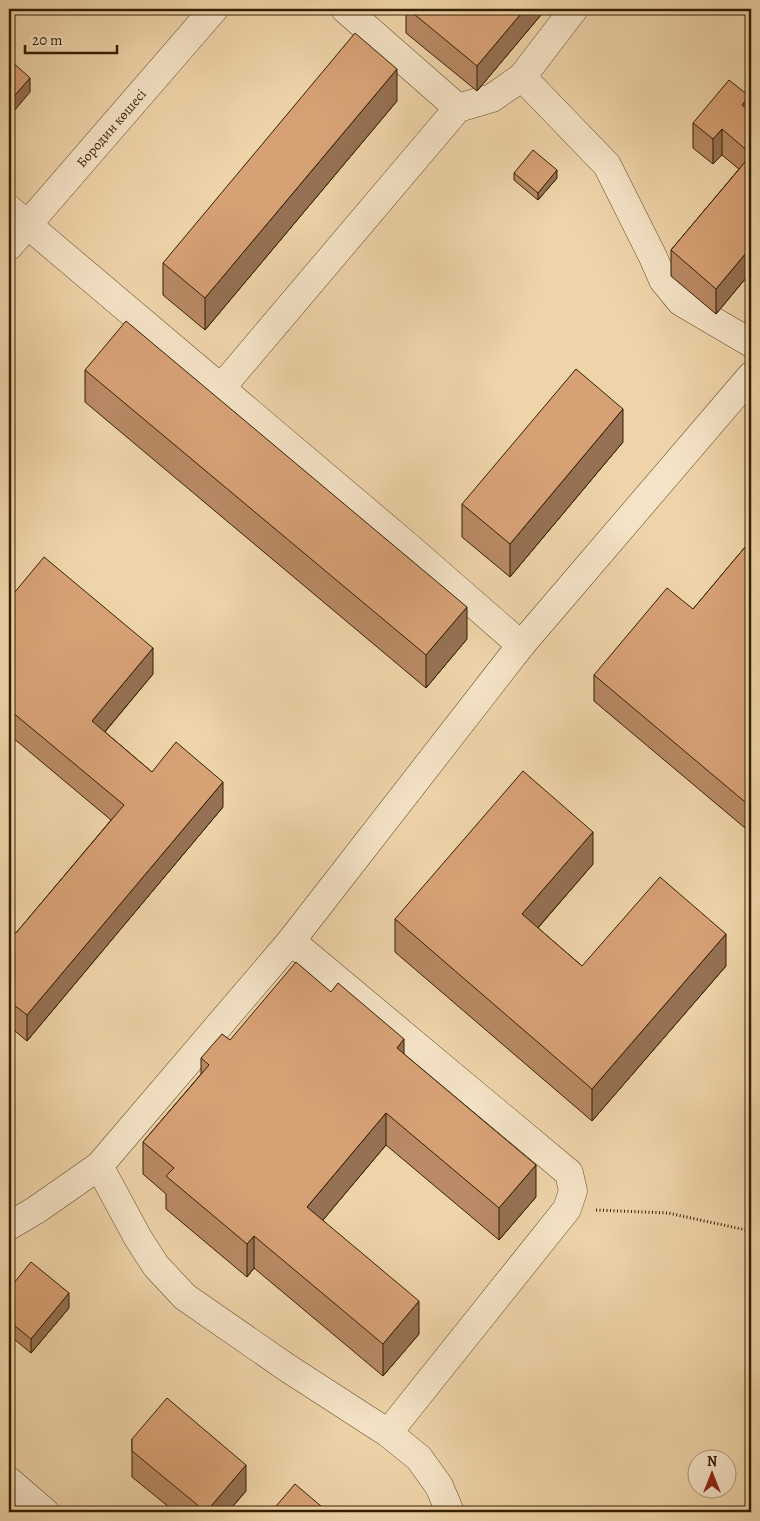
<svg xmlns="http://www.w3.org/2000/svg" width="760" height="1521" font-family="Alegreya,serif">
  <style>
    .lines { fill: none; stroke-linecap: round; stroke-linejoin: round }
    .minor-casing { stroke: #644c2a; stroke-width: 29 }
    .path { stroke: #351f00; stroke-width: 3; stroke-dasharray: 1 2.5; stroke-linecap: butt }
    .minor { stroke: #f5e3c7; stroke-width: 28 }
    .wall { fill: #b98a65; stroke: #351f00 }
    .shaded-wall { fill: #967153; stroke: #351f00 }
    .building { fill: #d7a176; stroke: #351f00 }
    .labels { text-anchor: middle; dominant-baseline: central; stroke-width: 5; stroke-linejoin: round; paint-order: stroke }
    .street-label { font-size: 14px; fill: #351f00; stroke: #f5e3c7 }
  </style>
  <rect width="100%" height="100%" fill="#efd4a9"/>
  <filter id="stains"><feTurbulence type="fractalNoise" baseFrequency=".004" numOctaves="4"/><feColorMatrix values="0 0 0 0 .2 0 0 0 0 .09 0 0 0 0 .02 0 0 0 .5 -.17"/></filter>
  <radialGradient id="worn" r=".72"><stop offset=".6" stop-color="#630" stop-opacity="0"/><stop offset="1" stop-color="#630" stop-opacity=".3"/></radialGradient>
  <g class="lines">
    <!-- minor casing -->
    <g class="minor-casing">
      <g id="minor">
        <path d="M 345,9 L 458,108"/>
        <path d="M 522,77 L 607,165 L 653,257 L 663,280 L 681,302 L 751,343"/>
        <path d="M 9,209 L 404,543 L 521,645"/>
        <path id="s1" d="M 9,246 L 214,9"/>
        <path d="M 221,388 L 458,108 L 492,98 L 522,77 L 574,9"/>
        <path d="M 291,941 L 569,1173 L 573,1191 L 567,1209 L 388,1433"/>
        <path d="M 99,1166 L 138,1238 L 156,1266 L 185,1297 L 286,1367 L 388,1433 L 419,1458 L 439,1486 L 450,1512"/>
        <path d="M 9,1226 L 36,1210 L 99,1166 L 291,941 L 521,645 L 751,376"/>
        <path d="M 9,1481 L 45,1512"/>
      </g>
    </g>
    <!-- path -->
    <path class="path" d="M 596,1210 L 668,1213 L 751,1231"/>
    <!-- minor -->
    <use href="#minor" class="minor"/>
  </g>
  <!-- wall -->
  <path class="wall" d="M 406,9 L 546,9 L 477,91 L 406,33 Z
    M 397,101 L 205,330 L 163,295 L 163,263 Z
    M 749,110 L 751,112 L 751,272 L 716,314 L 671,276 L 671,250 L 739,169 L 722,155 L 713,164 L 693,148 L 693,123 Z
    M 514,173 L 557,178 L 538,200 L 514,180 Z
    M 85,370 L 467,639 L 426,688 L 85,402 Z
    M 623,442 L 510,577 L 462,537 L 462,504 Z
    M 751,540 L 751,833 L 594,701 L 594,675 L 693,609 Z
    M 9,599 L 153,674 L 105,732 L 152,772 L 223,807 L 27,1041 L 9,1026 L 9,927 L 16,933 L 111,820 L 12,737 Z
    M 593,864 L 538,928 L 582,966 L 726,966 L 592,1121 L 395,952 L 395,919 Z
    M 230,1040 L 404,1054 L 536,1197 L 499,1240 L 386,1145 L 323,1220 L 419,1334 L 383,1376 L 254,1268 L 247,1277 L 166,1209 L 166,1194 L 143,1174 L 143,1142 L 201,1074 L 201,1058 Z
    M 9,1289 L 69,1308 L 31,1353 L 9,1335 Z
    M 132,1439 L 246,1491 L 228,1512 L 175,1512 L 132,1477 Z"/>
  <!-- shaded-wall -->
  <path class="shaded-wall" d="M 525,9 L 546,9 L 477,91 L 477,66 Z
    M 397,69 L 397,101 L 205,330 L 205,298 Z
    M 30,78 L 30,92 L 9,117 L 9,102 Z
    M 749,96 L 749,122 L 742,105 Z
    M 722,129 L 722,155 L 713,164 L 713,139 Z
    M 557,170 L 557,178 L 538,200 L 538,193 Z
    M 751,247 L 751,272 L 716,314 L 716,289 Z
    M 623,409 L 623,442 L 510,577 L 510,544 Z
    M 467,607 L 467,639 L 426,688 L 426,655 Z
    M 153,648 L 153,674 L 92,747 L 92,721 Z
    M 12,712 L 12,737 L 9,742 L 9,716 Z
    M 223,782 L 223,807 L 27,1041 L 27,1015 Z
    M 593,832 L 593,864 L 522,946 L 522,914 Z
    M 726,934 L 726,966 L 592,1121 L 592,1089 Z
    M 404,1039 L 404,1071 L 397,1048 Z
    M 386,1113 L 386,1145 L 307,1239 L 307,1207 Z
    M 536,1165 L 536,1197 L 499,1240 L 499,1208 Z
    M 254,1236 L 254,1268 L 247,1277 L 247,1244 Z
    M 69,1293 L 69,1308 L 31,1353 L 31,1339 Z
    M 419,1301 L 419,1334 L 383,1376 L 383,1344 Z
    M 246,1465 L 246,1491 L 228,1512 L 206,1512 Z"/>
  <!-- building -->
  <path class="building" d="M 408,9 L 525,9 L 477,66 Z
    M 355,33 L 397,69 L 205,298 L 163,263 Z
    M 9,59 L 30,78 L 9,102 Z
    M 729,80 L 749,96 L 742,105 L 751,112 L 751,154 L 722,129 L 713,139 L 693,123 Z
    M 533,150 L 557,170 L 538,193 L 514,173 Z
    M 751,155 L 751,247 L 716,289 L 671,250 Z
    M 126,321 L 467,607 L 426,655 L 85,370 Z
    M 576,369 L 623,409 L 510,544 L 462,504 Z
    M 751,540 L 751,807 L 594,675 L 667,588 L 693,609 Z
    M 44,557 L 153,648 L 92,721 L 152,772 L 176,742 L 223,782 L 27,1015 L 9,1001 L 9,927 L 16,933 L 124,805 L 12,712 L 9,716 L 9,599 Z
    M 523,771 L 593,832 L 522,914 L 582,966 L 660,877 L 726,934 L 592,1089 L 395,919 Z
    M 296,962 L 331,992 L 338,983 L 404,1039 L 397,1048 L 536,1165 L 499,1208 L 386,1113 L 307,1207 L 419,1301 L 383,1344 L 254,1236 L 247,1244 L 166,1176 L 174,1168 L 143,1142 L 209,1065 L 201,1058 L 222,1034 L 230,1040 Z
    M 31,1262 L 69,1293 L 31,1339 L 9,1321 L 9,1289 Z
    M 167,1398 L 246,1465 L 206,1512 L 132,1451 L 132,1439 Z
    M 295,1484 L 328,1512 L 271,1512 Z"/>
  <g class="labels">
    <!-- street labels -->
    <g class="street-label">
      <text stroke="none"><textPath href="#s1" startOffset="156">Бородин көшесі</textPath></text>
    </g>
  </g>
  <!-- margin -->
  <rect width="760" height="1521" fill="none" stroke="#efd4a9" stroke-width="30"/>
  <rect x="10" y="10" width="740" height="1501" fill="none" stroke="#351f00" stroke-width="2.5"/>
  <rect x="15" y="15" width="730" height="1491" fill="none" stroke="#351f00"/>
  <!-- north arrow -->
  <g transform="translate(712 1474)"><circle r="24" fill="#f5e3c7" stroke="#a89577"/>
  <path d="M0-4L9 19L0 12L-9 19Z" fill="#8f2418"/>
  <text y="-8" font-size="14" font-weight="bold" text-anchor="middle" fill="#351f00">N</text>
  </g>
  <!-- scale -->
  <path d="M25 45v8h92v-8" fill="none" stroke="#351f00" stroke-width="2.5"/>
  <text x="32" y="45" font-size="15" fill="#351f00" stroke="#f5e3c7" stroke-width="4" paint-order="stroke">20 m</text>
  <rect width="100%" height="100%" filter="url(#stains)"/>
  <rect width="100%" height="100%" fill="url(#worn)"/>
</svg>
